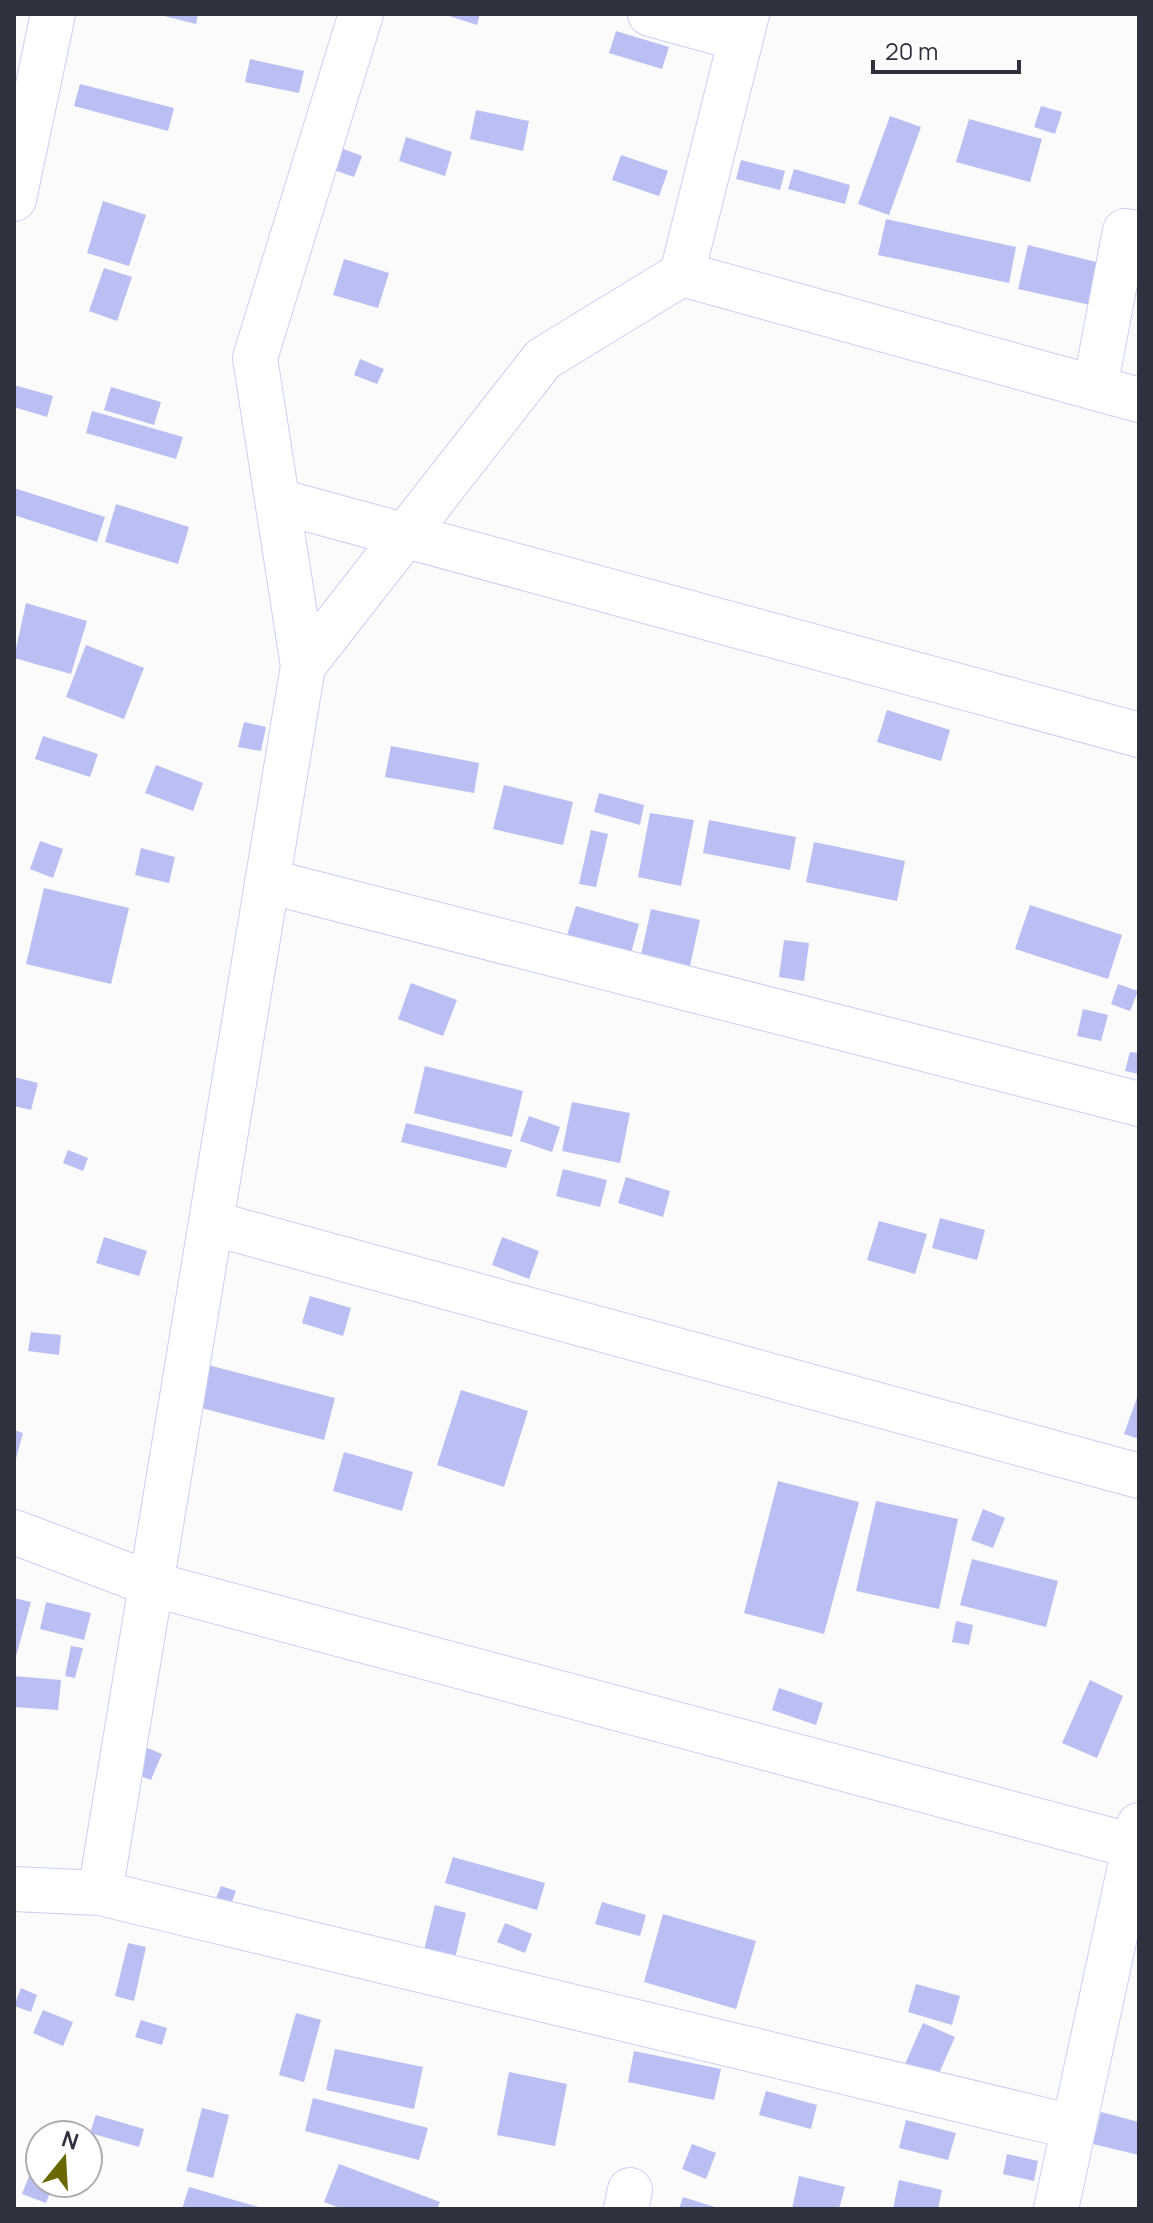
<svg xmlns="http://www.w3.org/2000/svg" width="1153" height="2223" font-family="Manrope,sans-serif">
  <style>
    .building { fill: #babff3 }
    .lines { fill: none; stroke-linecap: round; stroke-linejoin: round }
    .minor-casing { stroke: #cbcff3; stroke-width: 46 }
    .minor { stroke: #fff; stroke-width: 44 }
  </style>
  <rect width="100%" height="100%" fill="#fbfbfb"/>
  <!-- building -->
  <path class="building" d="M 156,14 L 198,14 L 196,24 Z
    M 443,14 L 480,14 L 477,25 Z
    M 616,31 L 669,47 L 662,69 L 609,53 Z
    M 250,59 L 304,71 L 299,93 L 245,82 Z
    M 80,84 L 174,108 L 168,131 L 74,106 Z
    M 1041,106 L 1062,112 L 1055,134 L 1034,127 Z
    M 476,110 L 529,121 L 523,151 L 470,139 Z
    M 890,116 L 921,127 L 889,215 L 858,204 Z
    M 969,119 L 1042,139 L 1030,182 L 956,162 Z
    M 406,137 L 452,152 L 445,176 L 399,161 Z
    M 341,148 L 362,156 L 354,177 L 334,170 Z
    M 621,155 L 668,171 L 659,196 L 612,180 Z
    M 741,160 L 785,171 L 780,190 L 736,179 Z
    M 794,169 L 850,185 L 845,204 L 788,189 Z
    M 103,201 L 146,215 L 129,266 L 87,253 Z
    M 886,219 L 1016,247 L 1009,283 L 878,255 Z
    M 1028,245 L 1100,263 L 1090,305 L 1018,289 Z
    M 344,259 L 389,273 L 378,308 L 333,295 Z
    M 104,268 L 132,277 L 117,321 L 89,311 Z
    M 360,359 L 384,369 L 377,384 L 354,375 Z
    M 14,385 L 53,396 L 47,417 L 14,407 Z
    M 111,387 L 161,402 L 154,425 L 104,410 Z
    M 92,411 L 183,437 L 176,459 L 86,433 Z
    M 14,488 L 105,517 L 97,542 L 14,515 Z
    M 116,504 L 189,527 L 178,564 L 105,542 Z
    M 26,603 L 87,621 L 71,674 L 14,658 Z
    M 86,645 L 144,668 L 124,719 L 66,697 Z
    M 887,710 L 950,730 L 941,761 L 877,742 Z
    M 244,722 L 266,727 L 261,751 L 238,747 Z
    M 43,736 L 98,754 L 90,777 L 35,759 Z
    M 391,746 L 479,763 L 474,793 L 385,777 Z
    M 156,765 L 203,783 L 193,811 L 145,793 Z
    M 504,785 L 573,802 L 563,845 L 493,829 Z
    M 599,793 L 644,805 L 640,825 L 594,812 Z
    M 650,813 L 694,820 L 681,886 L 638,877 Z
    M 709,820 L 796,837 L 790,870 L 703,853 Z
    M 591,830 L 608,834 L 596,887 L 579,884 Z
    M 40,841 L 63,849 L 53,878 L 30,869 Z
    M 814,842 L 905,861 L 897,901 L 806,882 Z
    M 141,848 L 175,857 L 169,883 L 135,875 Z
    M 44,888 L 129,908 L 111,984 L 26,964 Z
    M 1030,905 L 1122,935 L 1108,979 L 1015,949 Z
    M 576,906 L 639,924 L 629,960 L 565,942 Z
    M 651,909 L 700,920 L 690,966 L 641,955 Z
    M 784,940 L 809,943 L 804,981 L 779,977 Z
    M 411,983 L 457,1000 L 443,1036 L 398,1019 Z
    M 1118,984 L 1138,991 L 1130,1011 L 1111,1004 Z
    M 1083,1009 L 1108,1015 L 1101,1041 L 1077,1036 Z
    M 1130,1052 L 1139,1053 L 1139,1074 L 1125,1071 Z
    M 425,1066 L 523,1091 L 512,1137 L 414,1113 Z
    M 14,1077 L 38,1083 L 31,1110 L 14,1106 Z
    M 572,1102 L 630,1113 L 620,1163 L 562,1151 Z
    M 529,1116 L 560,1127 L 552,1152 L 520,1141 Z
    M 406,1123 L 512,1150 L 506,1168 L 401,1142 Z
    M 68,1150 L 88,1158 L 83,1171 L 63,1163 Z
    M 563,1169 L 607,1180 L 600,1207 L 556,1196 Z
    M 626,1177 L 670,1191 L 663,1217 L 618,1203 Z
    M 940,1218 L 985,1230 L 977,1260 L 932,1248 Z
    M 879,1221 L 927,1234 L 915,1274 L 867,1260 Z
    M 104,1237 L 147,1251 L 139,1276 L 96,1263 Z
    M 502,1237 L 539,1251 L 529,1279 L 492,1265 Z
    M 310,1296 L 351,1308 L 343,1336 L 302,1323 Z
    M 31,1332 L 61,1335 L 59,1355 L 28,1351 Z
    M 193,1361 L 335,1398 L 324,1440 L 182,1403 Z
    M 461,1390 L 528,1411 L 504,1487 L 437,1465 Z
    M 1139,1392 L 1139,1439 L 1124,1434 Z
    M 14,1430 L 23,1433 L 15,1462 L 14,1462 Z
    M 344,1452 L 413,1472 L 402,1511 L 333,1491 Z
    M 778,1481 L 859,1502 L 824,1634 L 744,1613 Z
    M 876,1501 L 958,1519 L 939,1609 L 856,1591 Z
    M 983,1509 L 1005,1518 L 993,1548 L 971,1540 Z
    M 972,1559 L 1058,1581 L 1046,1627 L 960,1605 Z
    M 14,1598 L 31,1602 L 15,1660 L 14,1660 Z
    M 46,1602 L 91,1613 L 84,1640 L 40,1629 Z
    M 956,1621 L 973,1625 L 969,1645 L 952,1642 Z
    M 71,1646 L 83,1648 L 75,1678 L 65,1676 Z
    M 14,1676 L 61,1680 L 58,1710 L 14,1707 Z
    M 1090,1680 L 1123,1696 L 1097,1758 L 1062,1743 Z
    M 779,1688 L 823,1703 L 816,1725 L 772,1710 Z
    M 138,1744 L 162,1754 L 151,1780 L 127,1771 Z
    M 453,1857 L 545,1883 L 537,1910 L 445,1883 Z
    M 221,1886 L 236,1891 L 229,1909 L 214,1903 Z
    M 602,1902 L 646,1915 L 640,1936 L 595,1924 Z
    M 435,1905 L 466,1913 L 453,1966 L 422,1959 Z
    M 663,1914 L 756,1941 L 736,2009 L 644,1982 Z
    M 505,1923 L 532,1934 L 525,1953 L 497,1942 Z
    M 128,1943 L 146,1947 L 134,2001 L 115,1996 Z
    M 916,1984 L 960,1996 L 952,2025 L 908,2012 Z
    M 21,1988 L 37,1995 L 31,2012 L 14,2006 Z
    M 43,2010 L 73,2022 L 63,2046 L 33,2033 Z
    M 296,2013 L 321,2020 L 304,2082 L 279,2075 Z
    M 141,2020 L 167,2028 L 162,2045 L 135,2037 Z
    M 923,2023 L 955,2037 L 937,2078 L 905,2064 Z
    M 335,2049 L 423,2067 L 414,2109 L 326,2090 Z
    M 634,2051 L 721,2069 L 714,2100 L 628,2082 Z
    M 509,2072 L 567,2084 L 555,2146 L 497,2135 Z
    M 766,2091 L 817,2105 L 811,2129 L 759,2115 Z
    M 313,2098 L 428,2128 L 419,2160 L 305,2131 Z
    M 202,2108 L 229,2115 L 213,2178 L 186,2171 Z
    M 1101,2112 L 1139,2122 L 1139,2155 L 1093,2144 Z
    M 96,2115 L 144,2129 L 139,2147 L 90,2133 Z
    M 906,2120 L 956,2133 L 948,2160 L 899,2148 Z
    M 692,2144 L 716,2153 L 706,2179 L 682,2169 Z
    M 40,2148 L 40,2183 L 54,2183 L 46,2203 L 22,2194 Z
    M 1007,2154 L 1038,2161 L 1034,2181 L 1003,2174 Z
    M 339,2164 L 440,2202 L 437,2209 L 342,2209 L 324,2202 Z
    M 799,2176 L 845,2187 L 839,2209 L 792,2209 Z
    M 899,2180 L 942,2190 L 938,2209 L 893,2209 Z
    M 189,2187 L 262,2208 L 262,2209 L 182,2209 Z
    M 683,2197 L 718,2208 L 718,2209 L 679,2209 Z"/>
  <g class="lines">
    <!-- minor casing -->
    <g class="minor-casing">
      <path id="minor" d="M 650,14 L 741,39
        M 14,199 L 53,14
        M 682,274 L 1139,400
        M 1095,387 L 1125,231 L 1139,233
        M 278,501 L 1139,735
        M 303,666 L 543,359 L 682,274 L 747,14
        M 267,881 L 1139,1104
        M 211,1223 L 1139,1476
        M 14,1532 L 151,1584 L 1133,1846
        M 14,1889 L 100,1893 L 1073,2127
        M 100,1893 L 303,666 L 255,358 L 361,14
        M 626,2209 L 630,2190
        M 1056,2209 L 1139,1825"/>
    </g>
    <!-- minor -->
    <use href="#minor" class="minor"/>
  </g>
  <!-- border -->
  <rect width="1153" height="2223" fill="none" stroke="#30313f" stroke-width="32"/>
  <!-- north arrow -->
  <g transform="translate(64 2159) rotate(18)"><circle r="38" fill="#ffffff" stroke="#acadb2" stroke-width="2"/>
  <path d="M0-6L14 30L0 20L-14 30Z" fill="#6a6803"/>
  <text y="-12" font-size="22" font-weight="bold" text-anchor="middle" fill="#30313f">N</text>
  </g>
  <!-- scale -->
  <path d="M873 60v12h146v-12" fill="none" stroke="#30313f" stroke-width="4"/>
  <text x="885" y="60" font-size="24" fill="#30313f" stroke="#ffffff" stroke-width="6" paint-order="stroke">20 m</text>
</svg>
